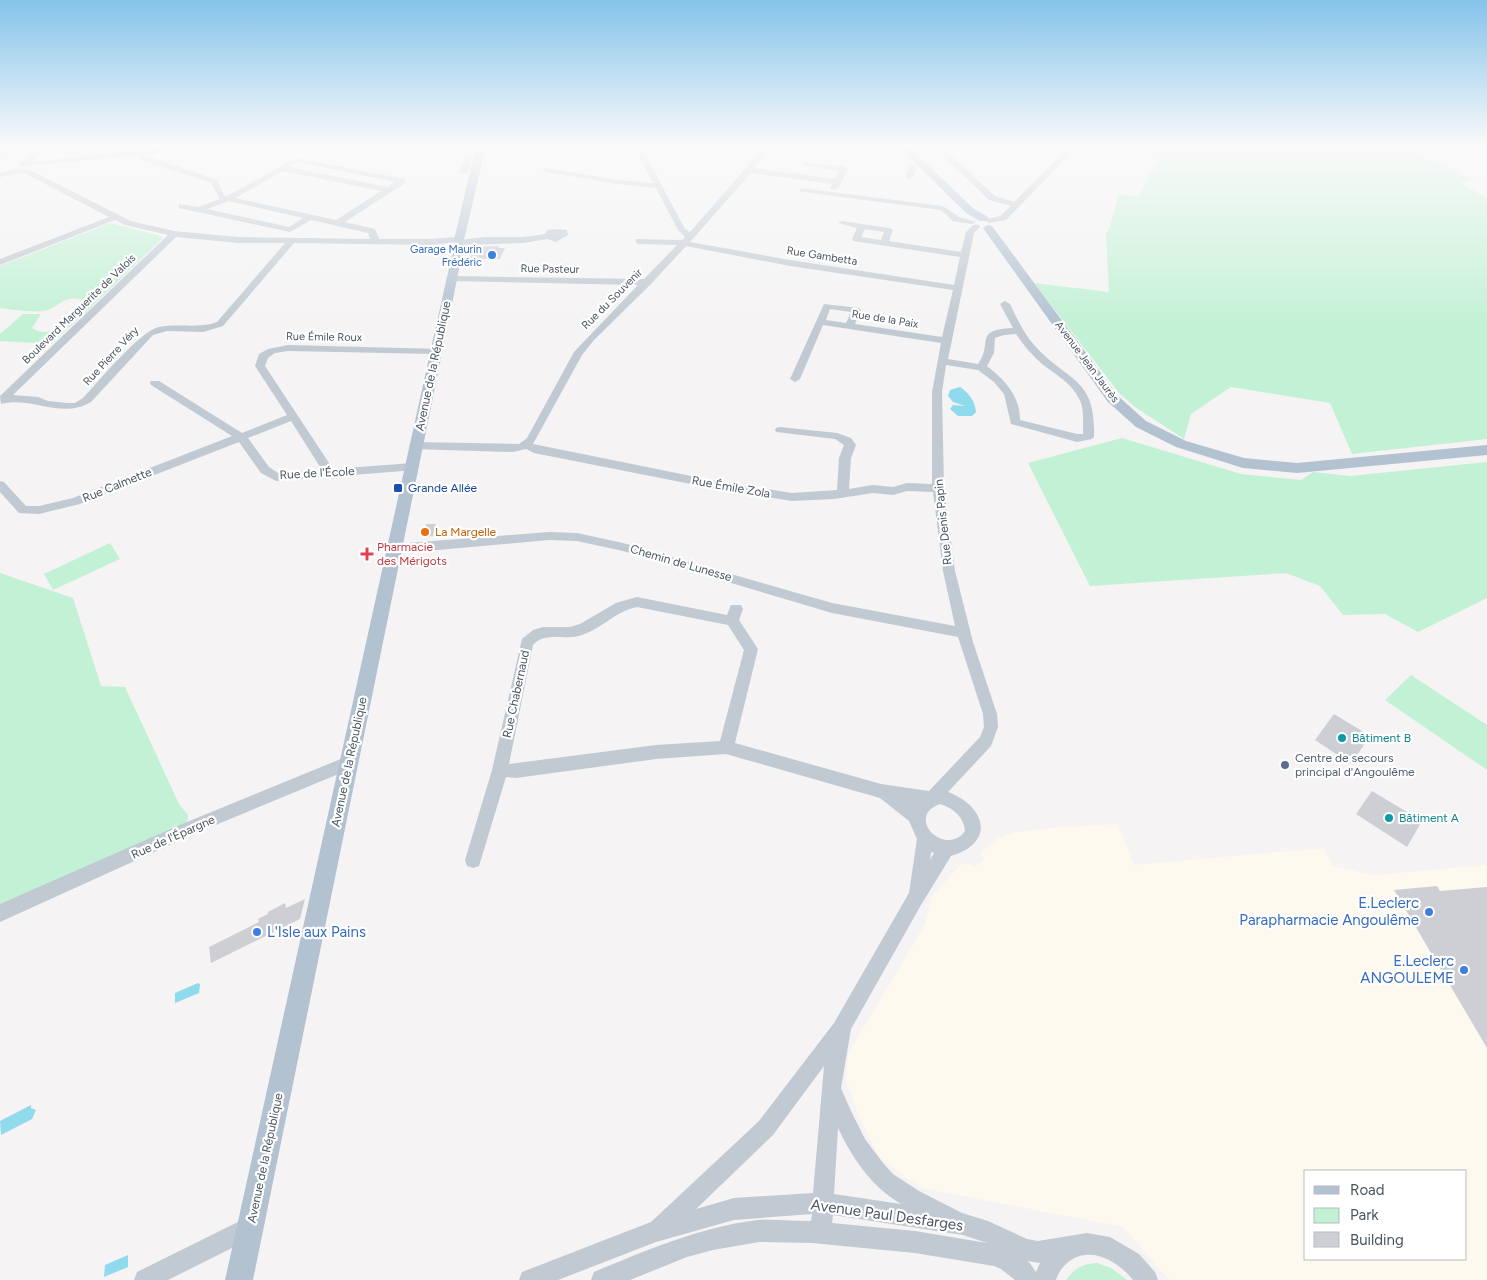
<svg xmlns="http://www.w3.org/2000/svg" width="1487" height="1280" font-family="Figtree,sans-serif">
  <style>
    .commercial { fill: #fdf9ef; fill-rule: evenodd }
    .green { fill: #c3f1d5 }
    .water { fill: #90daee }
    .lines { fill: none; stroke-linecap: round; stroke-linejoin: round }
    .stream { stroke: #90daee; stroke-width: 2.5 }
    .building { fill: #cdcfd5 }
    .minor { fill: #c1cad2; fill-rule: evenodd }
    .major { fill: #b3c2d1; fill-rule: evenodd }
    .shop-dot { fill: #3f7fe0; stroke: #fff; stroke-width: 2 }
    .transit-dot { fill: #1a4fb4; stroke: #fff; stroke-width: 2 }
    .food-dot { fill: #e8710a; stroke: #fff; stroke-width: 2 }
    .health-dot { fill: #e0444e; stroke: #fff; stroke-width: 2 }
    .culture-dot { fill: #0f9aa8; stroke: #fff; stroke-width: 2 }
    .service-dot { fill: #5c6f8a; stroke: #fff; stroke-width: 2 }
    .labels { text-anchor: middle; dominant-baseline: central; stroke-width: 4.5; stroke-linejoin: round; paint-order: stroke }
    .far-shop-label { font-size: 11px; fill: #366cbe; stroke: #fff; text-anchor: end }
    .far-street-label { font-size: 11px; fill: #4a5661; stroke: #fff }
    .street-label { font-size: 12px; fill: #4a5661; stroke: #fff }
    .transit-label { font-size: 12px; fill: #164399; stroke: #fff; text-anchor: start }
    .food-label { font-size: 12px; fill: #c56008; stroke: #fff; text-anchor: start }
    .health-label { font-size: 12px; fill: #be3a42; stroke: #fff; text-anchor: start }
    .culture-label { font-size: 12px; fill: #0d838f; stroke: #fff; text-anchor: start }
    .service-label { font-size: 12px; fill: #4e5e75; stroke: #fff; text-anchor: start }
    .near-shop-label { font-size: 15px; fill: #366cbe; stroke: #fff; text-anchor: end }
    .near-street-label { font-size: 15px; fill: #4a5661; stroke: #fff }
  </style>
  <rect width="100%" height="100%" fill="#f5f3f3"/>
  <!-- commercial -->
  <path class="commercial" d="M 1118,824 L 1134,865 L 1323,848 L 1333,866 L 1373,875 L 1487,865 L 1487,1280 L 1169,1280 L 1123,1227 L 921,1188 L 881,1159 L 859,1117 L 846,1080 L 848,1054 L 925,924 L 931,897 L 961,864 L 966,863 L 976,866 L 984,860 L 981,852 L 998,838 L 1015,832 L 1058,827 ZM 1306,1171 L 1466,1171 L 1466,1259 L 1306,1259 Z"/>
  <!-- green -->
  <path class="green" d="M 1118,146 L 1432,146 L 1413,151 L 1474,180 L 1460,183 L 1487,198 L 1487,439 L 1352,454 L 1330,403 L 1231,387 L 1191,414 L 1184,439 L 1135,407 L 1119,393 L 1034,283 L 1109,292 L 1106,233 L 1109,229 L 1119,194 L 1139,197 L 1150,174 L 1161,160 L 1116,151 Z
    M 110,223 L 161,236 L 162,239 L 85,313 L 79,313 L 87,302 C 64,291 58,309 44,311 C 30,312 14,310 0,308 L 0,266 Z
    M 23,314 L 41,314 L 32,328 C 47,339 60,325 74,317 L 79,318 L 51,344 L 0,341 L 0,334 Z
    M 1122,438 L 1241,474 L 1301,480 L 1313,472 L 1350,476 L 1487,462 L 1487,598 L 1418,632 L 1385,614 L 1343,615 L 1320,586 L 1286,573 L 1090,586 L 1028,463 Z
    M 110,543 L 120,559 L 53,590 L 44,574 Z
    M 0,573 L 73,598 L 101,686 L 125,687 L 179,804 L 188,815 L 187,826 L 0,913 Z
    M 1411,675 L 1487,725 L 1487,770 L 1385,700 Z
    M 1097,1263 L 1111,1268 L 1127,1280 L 1066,1280 C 1075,1268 1082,1264 1097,1263 Z"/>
  <!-- water -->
  <path class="water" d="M 960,387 C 969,393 975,401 976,412 L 972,416 L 958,416 L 950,409 L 953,405 L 965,406 L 953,402 L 948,396 L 950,390 Z
    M 198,983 L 200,984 L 199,993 L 175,1003 L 175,993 Z
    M 31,1105 L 31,1108 L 36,1110 L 32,1119 L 1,1135 L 0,1121 Z
    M 128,1255 L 128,1267 L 104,1277 L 105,1265 Z"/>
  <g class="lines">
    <!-- stream -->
    <path class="stream" d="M 0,156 L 34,146"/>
  </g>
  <!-- building -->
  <path class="building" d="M 468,146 L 474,146 L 468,173 L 460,173 Z
    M 499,246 L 498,248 L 505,248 L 500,259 L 470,259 L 473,247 Z
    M 426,524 L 436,524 L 433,536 L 424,537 Z
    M 1334,714 L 1370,736 L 1351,764 L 1315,740 Z
    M 1372,791 L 1422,821 L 1407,847 L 1356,814 Z
    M 1437,886 L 1440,891 L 1487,887 L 1487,1048 L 1394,890 Z
    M 305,899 L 300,919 L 211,963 L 209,947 L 259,922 L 258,919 L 268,914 L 268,912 L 285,903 L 286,908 Z"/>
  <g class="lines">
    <!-- minor -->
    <path class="minor" d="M 44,146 L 53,146 L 31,162 L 173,146 L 190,146 L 186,148 L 144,155 L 217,180 L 224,195 L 227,196 L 296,158 L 405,179 L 405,183 L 345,222 L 375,229 L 379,239 L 430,239 L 456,237 L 460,240 L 484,237 L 524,237 L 545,234 L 547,230 L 557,229 L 567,230 L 568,235 L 556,242 L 547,239 L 524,243 L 463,245 L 459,242 L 430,245 L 294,243 L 223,326 L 203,332 L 167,331 L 153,335 L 91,402 C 61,420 32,396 1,404 L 0,396 L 168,235 L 125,225 L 115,220 L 0,265 L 0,259 L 109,217 L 24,173 L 0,177 L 0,173 L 15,169 L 28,169 L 131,221 L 174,231 L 238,237 L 370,239 L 368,233 L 311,220 L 290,232 L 179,208 L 179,204 L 198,207 L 220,199 L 211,183 L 141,160 L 136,155 L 19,167 L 20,162 ZM 297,162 L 395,182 L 387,187 L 289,167 ZM 283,171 L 381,191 L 336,220 L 235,198 ZM 229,201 L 303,218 L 289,227 L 207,209 ZM 176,237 L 238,243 L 285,243 L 217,322 C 198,329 178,323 159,327 C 140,331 99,381 83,398 L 75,403 L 67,403 L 48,401 L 38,397 L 13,395 Z
      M 597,146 L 614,146 L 635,149 L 633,146 L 641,146 L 685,229 L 690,232 L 746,168 L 763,146 L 771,146 L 754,168 L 835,179 L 839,171 L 808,166 L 804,164 L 808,162 L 844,167 L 848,169 L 838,188 L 834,190 L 830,188 L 832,184 L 751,173 L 690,242 L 790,260 L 954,285 L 960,257 L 853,241 L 852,239 L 857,228 L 838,223 L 842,221 L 889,228 L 893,230 L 889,241 L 961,252 L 966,232 L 973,225 L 979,225 L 980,227 L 974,233 L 948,359 L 978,364 C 994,343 972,330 1013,328 L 1000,304 L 1005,301 L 1010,304 C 1017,319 1024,334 1035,346 C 1069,383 1096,377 1094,437 L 1092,439 L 1077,442 L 1011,424 L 1004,394 L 994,382 L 978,370 L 946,365 L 942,392 L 944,488 L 955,571 L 973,642 L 997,714 L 998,727 L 991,746 L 948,792 C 986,806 996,843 951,856 L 921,905 L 851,1029 L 841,1088 L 851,1111 L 865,1139 L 883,1163 L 893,1174 L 919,1191 L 962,1213 L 988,1221 L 1027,1239 L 1038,1241 L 1087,1233 L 1110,1237 L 1139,1254 L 1155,1272 L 1158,1280 L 1133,1280 C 1118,1261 1089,1244 1067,1263 C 1062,1268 1058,1273 1056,1280 L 1015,1280 L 1001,1269 L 994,1266 L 915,1253 L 812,1243 L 759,1242 L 713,1250 L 687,1257 L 630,1280 L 591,1280 L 594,1272 C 647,1250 700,1227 758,1220 C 775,1219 794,1221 811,1221 L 812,1214 L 734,1220 L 656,1242 L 558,1280 L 519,1280 L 522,1272 L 651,1222 L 759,1121 L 834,1023 L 909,893 L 917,839 L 909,821 L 880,798 L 726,754 L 656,759 L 516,778 L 506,777 L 479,866 L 473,868 L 467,866 L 465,860 L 492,770 L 522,639 L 533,630 L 543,627 L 570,627 L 580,624 L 616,603 L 637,597 L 727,615 L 731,605 L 741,605 L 743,609 L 739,620 L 758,649 L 735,743 L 881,784 L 929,791 L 980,737 L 984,727 L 983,714 L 958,637 L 832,613 L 623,551 L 577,541 L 549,540 L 394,554 L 390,552 L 388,549 L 390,546 L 394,544 L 549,532 L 577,533 L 623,543 L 832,603 L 955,626 L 943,571 L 933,492 L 907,491 L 893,495 L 873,493 L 834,499 L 792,501 L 721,490 L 534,453 L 526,449 L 513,452 L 412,449 L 410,446 L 416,442 L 519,444 L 527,438 L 574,352 L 638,285 L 452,281 L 449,280 L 449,276 L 644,279 L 677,245 L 639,244 L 636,243 L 636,239 L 682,240 L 685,237 L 678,230 L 656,188 L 617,184 L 546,172 L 542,170 L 546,168 L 617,180 L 653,183 L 638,154 ZM 865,229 L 884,232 L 881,240 L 861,237 ZM 686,246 L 790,266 L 953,290 L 942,337 L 855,324 L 861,310 L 859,308 L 824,304 L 790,379 L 795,382 L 800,379 L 823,325 L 941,343 L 932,392 L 932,484 L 907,483 L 893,487 L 873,485 L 849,489 L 851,458 L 856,445 L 851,438 L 837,433 L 780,427 L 776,428 L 775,430 L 776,432 L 835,439 L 844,445 L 839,458 L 837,490 L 792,493 L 721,482 L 533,444 L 582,355 L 594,340 L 651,284 ZM 830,309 L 851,312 L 846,323 L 826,320 ZM 1016,334 C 1023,345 1032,355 1042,364 C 1056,375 1074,384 1081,403 C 1084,413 1083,424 1083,434 L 1077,434 L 1020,420 C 1020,396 1005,380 987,366 L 994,353 L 995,338 L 1004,335 ZM 637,607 L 728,625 L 744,650 L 720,741 L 656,745 L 509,764 L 533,645 C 545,632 562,640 578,636 C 600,631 615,611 637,607 ZM 940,804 C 953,808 964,817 965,831 C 945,858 904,817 940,804 ZM 931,852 L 934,853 L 930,860 ZM 824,1066 L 813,1193 L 734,1198 L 696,1209 L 773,1135 ZM 838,1128 C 853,1159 871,1186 901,1204 L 834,1194 ZM 833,1215 L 963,1235 L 987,1243 L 915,1231 L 832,1223 ZM 1027,1261 L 1040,1263 L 1036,1272 L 1029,1262 Z
      M 933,146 L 941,146 L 995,196 L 1014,202 L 1070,146 L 1078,146 L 1006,220 L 988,223 L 988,219 L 1000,216 L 1011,206 L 989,200 Z
      M 910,164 L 917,166 L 913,177 L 909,179 L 905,177 Z
      M 800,188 L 943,206 L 959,217 L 976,222 L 972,224 L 953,221 L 941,210 L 803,192 L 800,192 Z
      M 288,345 L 440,349 L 440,353 L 436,354 L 288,351 L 275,353 L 268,358 L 265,366 L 333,469 L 412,463 L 416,464 L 418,467 L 416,470 L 276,481 L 261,473 L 239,442 L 80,504 L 39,514 L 19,513 L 0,492 L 0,481 L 4,482 L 26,506 L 39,506 L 73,498 L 232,436 L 151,385 L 150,383 L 151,381 L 159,381 L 242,433 L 287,415 L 255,366 L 259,354 L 268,349 ZM 291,421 L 322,470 L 278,473 L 269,467 L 248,438 Z
      M 348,756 L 353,758 L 356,763 L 353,768 L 194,834 L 0,922 L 0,904 L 182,824 Z
      M 250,1216 L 258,1219 L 261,1227 L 258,1235 L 168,1280 L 134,1280 L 137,1272 Z"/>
    <!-- major -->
    <path class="major" d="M 476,146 L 486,146 L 464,240 L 462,242 L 464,245 L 253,1280 L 225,1280 L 454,245 L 456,242 L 454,240 Z
      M 898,146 L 908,146 L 974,209 L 988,217 L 989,219 L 988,221 L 980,221 L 966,213 Z
      M 988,225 L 992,226 L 1118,396 L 1146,421 L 1186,441 L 1244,458 L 1297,463 L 1487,445 L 1487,455 L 1297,473 L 1243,468 L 1176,447 L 1136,427 L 1108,402 L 983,228 Z"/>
  </g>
  <!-- sky -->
  <linearGradient id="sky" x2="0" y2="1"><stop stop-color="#85c3ea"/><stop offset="0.45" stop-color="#fafafa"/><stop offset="1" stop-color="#fafafa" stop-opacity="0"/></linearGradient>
  <rect width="1487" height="325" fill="url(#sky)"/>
  <!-- markers -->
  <g class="shop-dot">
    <circle cx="492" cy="255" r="5"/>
    <circle cx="1429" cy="912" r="5"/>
    <circle cx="257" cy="932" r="5"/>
    <circle cx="1464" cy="970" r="5"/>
  </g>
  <rect class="transit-dot" x="393" y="483" width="10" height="10" rx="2.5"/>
  <circle class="food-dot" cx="425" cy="532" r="5"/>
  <path class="health-dot" d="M364.5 546.5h5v5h5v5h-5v5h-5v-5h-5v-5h5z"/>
  <g class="culture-dot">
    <circle cx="1342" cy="738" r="5"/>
    <circle cx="1389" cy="818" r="5"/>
  </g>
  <circle class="service-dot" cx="1285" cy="765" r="5"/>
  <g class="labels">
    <!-- far-shop labels -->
    <g class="far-shop-label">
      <text x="482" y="249">Garage Maurin<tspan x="482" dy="13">Frédéric</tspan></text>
    </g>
    <!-- far-street labels -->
    <g class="far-street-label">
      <text transform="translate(822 256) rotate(9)">Rue Gambetta</text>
      <text transform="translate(550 269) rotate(1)">Rue Pasteur</text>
      <text transform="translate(612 299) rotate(-45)">Rue du Souvenir</text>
      <text transform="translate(79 309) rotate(-44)">Boulevard Marguerite de Valois</text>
      <text transform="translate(885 319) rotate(9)">Rue de la Paix</text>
      <text transform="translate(324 337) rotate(1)">Rue Émile Roux</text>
      <text transform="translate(111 356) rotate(-47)">Rue Pierre Véry</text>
      <text transform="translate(1087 362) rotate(53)">Avenue Jean Jaurès</text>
    </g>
    <!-- street labels -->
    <g class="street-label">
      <text transform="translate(433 366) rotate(-78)">Avenue de la République</text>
      <text transform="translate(317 473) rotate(-3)">Rue de l'École</text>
      <text transform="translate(117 485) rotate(-22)">Rue Calmette</text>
      <text transform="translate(731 487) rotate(10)">Rue Émile Zola</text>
      <text transform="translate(943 522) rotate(-96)">Rue Denis Papin</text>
      <text transform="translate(681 563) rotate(16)">Chemin de Lunesse</text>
      <text transform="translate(516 694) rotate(-78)">Rue Chabernaud</text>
      <text transform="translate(349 762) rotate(-78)">Avenue de la République</text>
      <text transform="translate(173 837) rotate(-24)">Rue de l'Épargne</text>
      <text transform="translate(265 1158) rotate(-78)">Avenue de la République</text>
    </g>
    <!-- transit labels -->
    <g class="transit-label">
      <text x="408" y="488">Grande Allée</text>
    </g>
    <!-- food labels -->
    <g class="food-label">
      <text x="435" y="532">La Margelle</text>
    </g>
    <!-- health labels -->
    <g class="health-label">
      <text x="377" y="547">Pharmacie<tspan x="377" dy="14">des Mérigots</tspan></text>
    </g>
    <!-- culture labels -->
    <g class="culture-label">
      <text x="1352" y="738">Bâtiment B</text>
      <text x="1399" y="818">Bâtiment A</text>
    </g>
    <!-- service labels -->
    <g class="service-label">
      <text x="1295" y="758">Centre de secours<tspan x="1295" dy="14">principal d'Angoulême</tspan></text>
    </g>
    <!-- near-shop labels -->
    <g class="near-shop-label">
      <text x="1419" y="903">E.Leclerc<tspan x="1419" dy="17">Parapharmacie Angoulême</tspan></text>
      <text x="267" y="932" text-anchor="start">L'Isle aux Pains</text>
      <text x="1454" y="961">E.Leclerc<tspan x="1454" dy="17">ANGOULEME</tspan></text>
    </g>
    <!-- near-street labels -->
    <g class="near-street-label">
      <text transform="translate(887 1215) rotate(8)">Avenue Paul Desfarges</text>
    </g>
  </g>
  <!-- legend -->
  <rect x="1304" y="1170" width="162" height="90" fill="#ffffff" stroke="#b7bbc0"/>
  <rect x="1314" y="1186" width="25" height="8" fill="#b3c2d1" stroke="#b7bbc0"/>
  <text x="1350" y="1195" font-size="15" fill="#4a5661">Road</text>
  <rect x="1314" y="1208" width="25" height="15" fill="#c3f1d5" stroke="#b7bbc0"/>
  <text x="1350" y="1220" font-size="15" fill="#4a5661">Park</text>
  <rect x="1314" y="1232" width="25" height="15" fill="#cdcfd5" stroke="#b7bbc0"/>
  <text x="1350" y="1245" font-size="15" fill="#4a5661">Building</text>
</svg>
